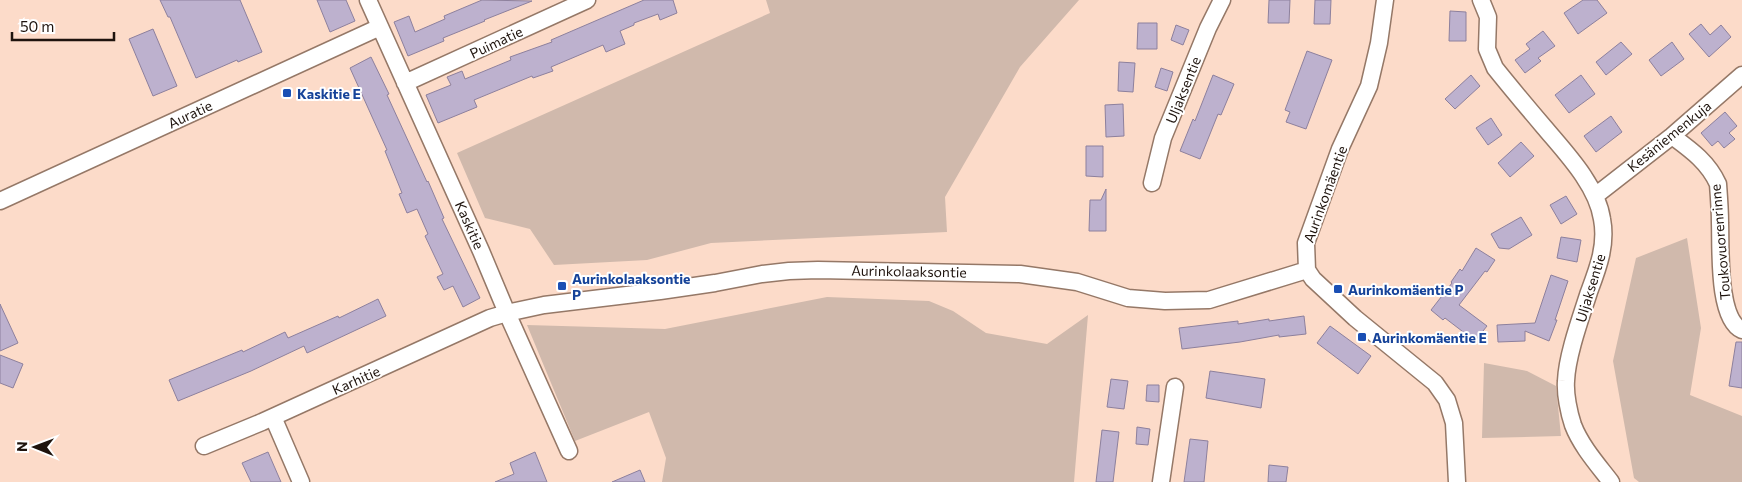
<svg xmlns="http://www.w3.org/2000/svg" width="1742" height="482" font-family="Commissioner,sans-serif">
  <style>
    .green { fill: #d0b9ac }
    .building { fill: #bdb1ce; stroke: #8d809d }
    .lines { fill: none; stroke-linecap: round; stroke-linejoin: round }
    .street-casing { stroke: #957867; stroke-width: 19 }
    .street { stroke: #fff; stroke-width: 16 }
    .transit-dot { fill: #1a4fb4; stroke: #fff; stroke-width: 2 }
    .labels { text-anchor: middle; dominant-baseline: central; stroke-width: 4; stroke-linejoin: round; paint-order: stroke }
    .street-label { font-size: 14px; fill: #1e130d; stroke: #fff }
    .transit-label { font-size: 14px; font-weight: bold; fill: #164399; stroke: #fff; text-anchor: start }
  </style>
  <rect width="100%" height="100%" fill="#fcdbc9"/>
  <!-- green -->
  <path class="green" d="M 766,0 L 1079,0 L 1020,67 L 945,197 L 947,232 L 711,243 L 647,260 L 554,265 L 530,229 L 485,218 L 457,153 L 770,13 Z
    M 1687,238 L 1701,328 L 1690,395 L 1742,416 L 1742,482 L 1639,482 L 1634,478 L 1613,361 L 1636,258 Z
    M 827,297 L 929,301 L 953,311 L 986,333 L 1047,344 L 1088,315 L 1074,482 L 662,482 L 666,458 L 649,412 L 575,441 L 527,325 L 665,329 Z
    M 1484,363 L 1527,371 L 1556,386 L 1561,436 L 1482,438 Z"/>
  <!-- building -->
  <path class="building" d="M 160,0 L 240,0 L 262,52 L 238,62 L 237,60 L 196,78 L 170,17 L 168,17 Z
    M 317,0 L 346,0 L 355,21 L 330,32 Z
    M 482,0 L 532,1 L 484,20 L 485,21 L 443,38 L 444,41 L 408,56 L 394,22 L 409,16 L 415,32 L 445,19 L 444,16 Z
    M 644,0 L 673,0 L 677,13 L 660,20 L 658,14 L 634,23 L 634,25 L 620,31 L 625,44 L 606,52 L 603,45 L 551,67 L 553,71 L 533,78 L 532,76 L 474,100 L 477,107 L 438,123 L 426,95 L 451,85 L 447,77 L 462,71 L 465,79 L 511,60 L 510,57 L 552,42 L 551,40 Z
    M 1269,0 L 1290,0 L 1289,23 L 1268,23 Z
    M 1315,0 L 1331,0 L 1330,24 L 1314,24 Z
    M 1583,0 L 1597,0 L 1607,13 L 1578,34 L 1564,13 Z
    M 1450,11 L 1466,12 L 1466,41 L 1449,41 Z
    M 1138,23 L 1157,23 L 1157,49 L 1137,49 Z
    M 1701,24 L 1710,35 L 1721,25 L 1731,37 L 1709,57 L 1689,34 Z
    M 1176,25 L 1189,30 L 1183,45 L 1171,40 Z
    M 153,29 L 177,86 L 153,96 L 129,39 Z
    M 1543,31 L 1555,46 L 1538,58 L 1541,61 L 1525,73 L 1515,60 L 1530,49 L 1526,44 Z
    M 1621,42 L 1632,54 L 1606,75 L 1596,62 Z
    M 1672,42 L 1684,59 L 1661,76 L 1649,60 Z
    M 1307,51 L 1332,60 L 1306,129 L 1286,122 L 1290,112 L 1285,110 Z
    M 371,57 L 389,94 L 387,95 L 427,182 L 428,181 L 444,218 L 442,219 L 480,298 L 463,307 L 453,286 L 444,290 L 437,277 L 443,274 L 425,236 L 428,234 L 417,209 L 407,213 L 399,194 L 402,193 L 385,151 L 387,150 L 350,68 Z
    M 1119,62 L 1135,63 L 1133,92 L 1118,91 Z
    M 1161,68 L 1173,72 L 1167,91 L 1155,87 Z
    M 1213,75 L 1234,84 L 1221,115 L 1218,114 L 1200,159 L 1180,151 L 1193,119 L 1195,121 Z
    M 1471,75 L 1480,86 L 1455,109 L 1445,99 Z
    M 1581,75 L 1595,94 L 1569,113 L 1555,95 Z
    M 1123,104 L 1124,136 L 1106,137 L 1105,105 Z
    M 1725,112 L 1737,126 L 1729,133 L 1735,139 L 1724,148 L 1718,141 L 1712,146 L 1701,133 Z
    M 1611,116 L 1622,132 L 1596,152 L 1584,136 Z
    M 1491,118 L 1502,135 L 1488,145 L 1476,128 Z
    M 1521,142 L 1534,156 L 1510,177 L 1498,163 Z
    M 1086,146 L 1103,146 L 1103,177 L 1086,176 Z
    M 1106,189 L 1106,231 L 1089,231 L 1090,200 L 1101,200 Z
    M 1566,196 L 1577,214 L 1561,224 L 1550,205 Z
    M 1521,217 L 1532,235 L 1509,249 L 1499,248 L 1491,234 Z
    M 1561,237 L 1581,240 L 1577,262 L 1557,258 Z
    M 1476,248 L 1495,260 L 1487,272 L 1485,271 L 1459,305 L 1487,326 L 1475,341 L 1445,318 L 1443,320 L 1431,310 L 1452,283 L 1451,282 L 1460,269 L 1462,271 Z
    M 1551,275 L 1568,281 L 1555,320 L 1557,320 L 1549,341 L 1525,331 L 1525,341 L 1498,342 L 1497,325 L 1535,323 Z
    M 378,299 L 386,316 L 307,353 L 304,346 L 251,371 L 178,401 L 169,380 L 242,350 L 243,352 L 285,332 L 288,338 L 338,316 L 339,318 Z
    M 0,304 L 18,343 L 0,351 Z
    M 1304,316 L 1306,334 L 1279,337 L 1279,335 L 1240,342 L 1182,349 L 1179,328 L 1238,321 L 1238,324 L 1269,319 L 1269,321 Z
    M 1330,326 L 1371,356 L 1358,374 L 1317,343 Z
    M 1736,342 L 1742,342 L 1742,388 L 1729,386 Z
    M 0,355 L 23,364 L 13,388 L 0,383 Z
    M 1210,371 L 1265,379 L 1261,408 L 1206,398 Z
    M 1111,379 L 1128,381 L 1124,409 L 1107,407 Z
    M 1147,385 L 1159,385 L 1159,402 L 1146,401 Z
    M 1137,427 L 1150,429 L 1148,445 L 1136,444 Z
    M 1102,430 L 1119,432 L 1113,482 L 1096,482 Z
    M 1190,439 L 1208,441 L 1204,482 L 1184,482 Z
    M 268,452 L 281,482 L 251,482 L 242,463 Z
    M 535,452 L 547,482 L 495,482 L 514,474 L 510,463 Z
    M 1269,465 L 1288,467 L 1286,482 L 1268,482 Z
    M 640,470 L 645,482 L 612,482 Z"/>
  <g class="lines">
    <!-- street casing -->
    <g class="street-casing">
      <path id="street" d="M 368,0 L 481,251 L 507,313 L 569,451
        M 1385,0 L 1379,43 L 1369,86 L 1340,149 L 1306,243 L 1307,270 L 1313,279 L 1355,318 L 1435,383 L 1447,400 L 1454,423 L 1457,482
        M 1481,0 L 1488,17 L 1487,49 L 1495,68 C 1511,88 1527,107 1544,127 C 1565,152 1597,185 1602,219 C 1607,245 1598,268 1589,292 C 1581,317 1567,355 1566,381 C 1565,394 1569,413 1573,425 C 1581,446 1598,465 1611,482
        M 405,83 L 587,0
        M 1672,136 C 1691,150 1708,162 1718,184 C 1719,197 1720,210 1720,223 C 1721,247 1717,319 1742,330
        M 1152,183 L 1163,138 L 1208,28 L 1222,0
        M 1595,196 L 1672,136 L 1742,75
        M 0,201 L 380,27
        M 273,417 L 301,482
        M 204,446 L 262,422 L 490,318 L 507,313 L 544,305 L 660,291 L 715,283 L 762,274 L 789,271 L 818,270 L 1020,274 L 1077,282 L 1128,298 L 1165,301 L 1209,300 L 1307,270
        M 1161,482 L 1175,387"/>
    </g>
    <!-- street -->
    <use href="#street" class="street"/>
  </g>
  <!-- markers -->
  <g class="transit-dot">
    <rect x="282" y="88" width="10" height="10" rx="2.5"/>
    <rect x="557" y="281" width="10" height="10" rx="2.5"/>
    <rect x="1333" y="284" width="10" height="10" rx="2.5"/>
    <rect x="1357" y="332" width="10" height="10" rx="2.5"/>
  </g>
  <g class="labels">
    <!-- street labels -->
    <g class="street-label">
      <text transform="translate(496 42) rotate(-25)">Puimatie</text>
      <text transform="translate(1183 90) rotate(-68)">Uljaksentie</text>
      <text transform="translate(190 114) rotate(-25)">Auratie</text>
      <text transform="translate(1669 136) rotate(-39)">Kesäniemenkuja</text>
      <text transform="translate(1325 194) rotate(-70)">Aurinkomäentie</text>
      <text transform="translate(470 225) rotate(66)">Kaskitie</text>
      <text transform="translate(1720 242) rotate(-95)">Toukovuorenrinne</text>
      <text transform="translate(909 271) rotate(1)">Aurinkolaaksontie</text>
      <text transform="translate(1590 288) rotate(-73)">Uljaksentie</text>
      <text transform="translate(356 380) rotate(-24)">Karhitie</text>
    </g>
    <!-- transit labels -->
    <g class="transit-label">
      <text x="297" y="93">Kaskitie E</text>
      <text x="572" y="278">Aurinkolaaksontie<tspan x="572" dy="16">P</tspan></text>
      <text x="1348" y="289">Aurinkomäentie P</text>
      <text x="1372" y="337">Aurinkomäentie E</text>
    </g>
  </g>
  <!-- north arrow -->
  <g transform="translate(35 447) rotate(271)" stroke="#ffffff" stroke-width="4" paint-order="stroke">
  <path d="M0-4L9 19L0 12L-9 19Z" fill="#1e130d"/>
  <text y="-8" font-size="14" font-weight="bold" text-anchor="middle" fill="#1e130d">N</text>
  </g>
  <!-- scale -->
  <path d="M12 32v8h102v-8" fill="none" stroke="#1e130d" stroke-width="2.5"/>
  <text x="20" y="32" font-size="15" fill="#1e130d" stroke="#ffffff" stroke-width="4" paint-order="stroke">50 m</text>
</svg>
